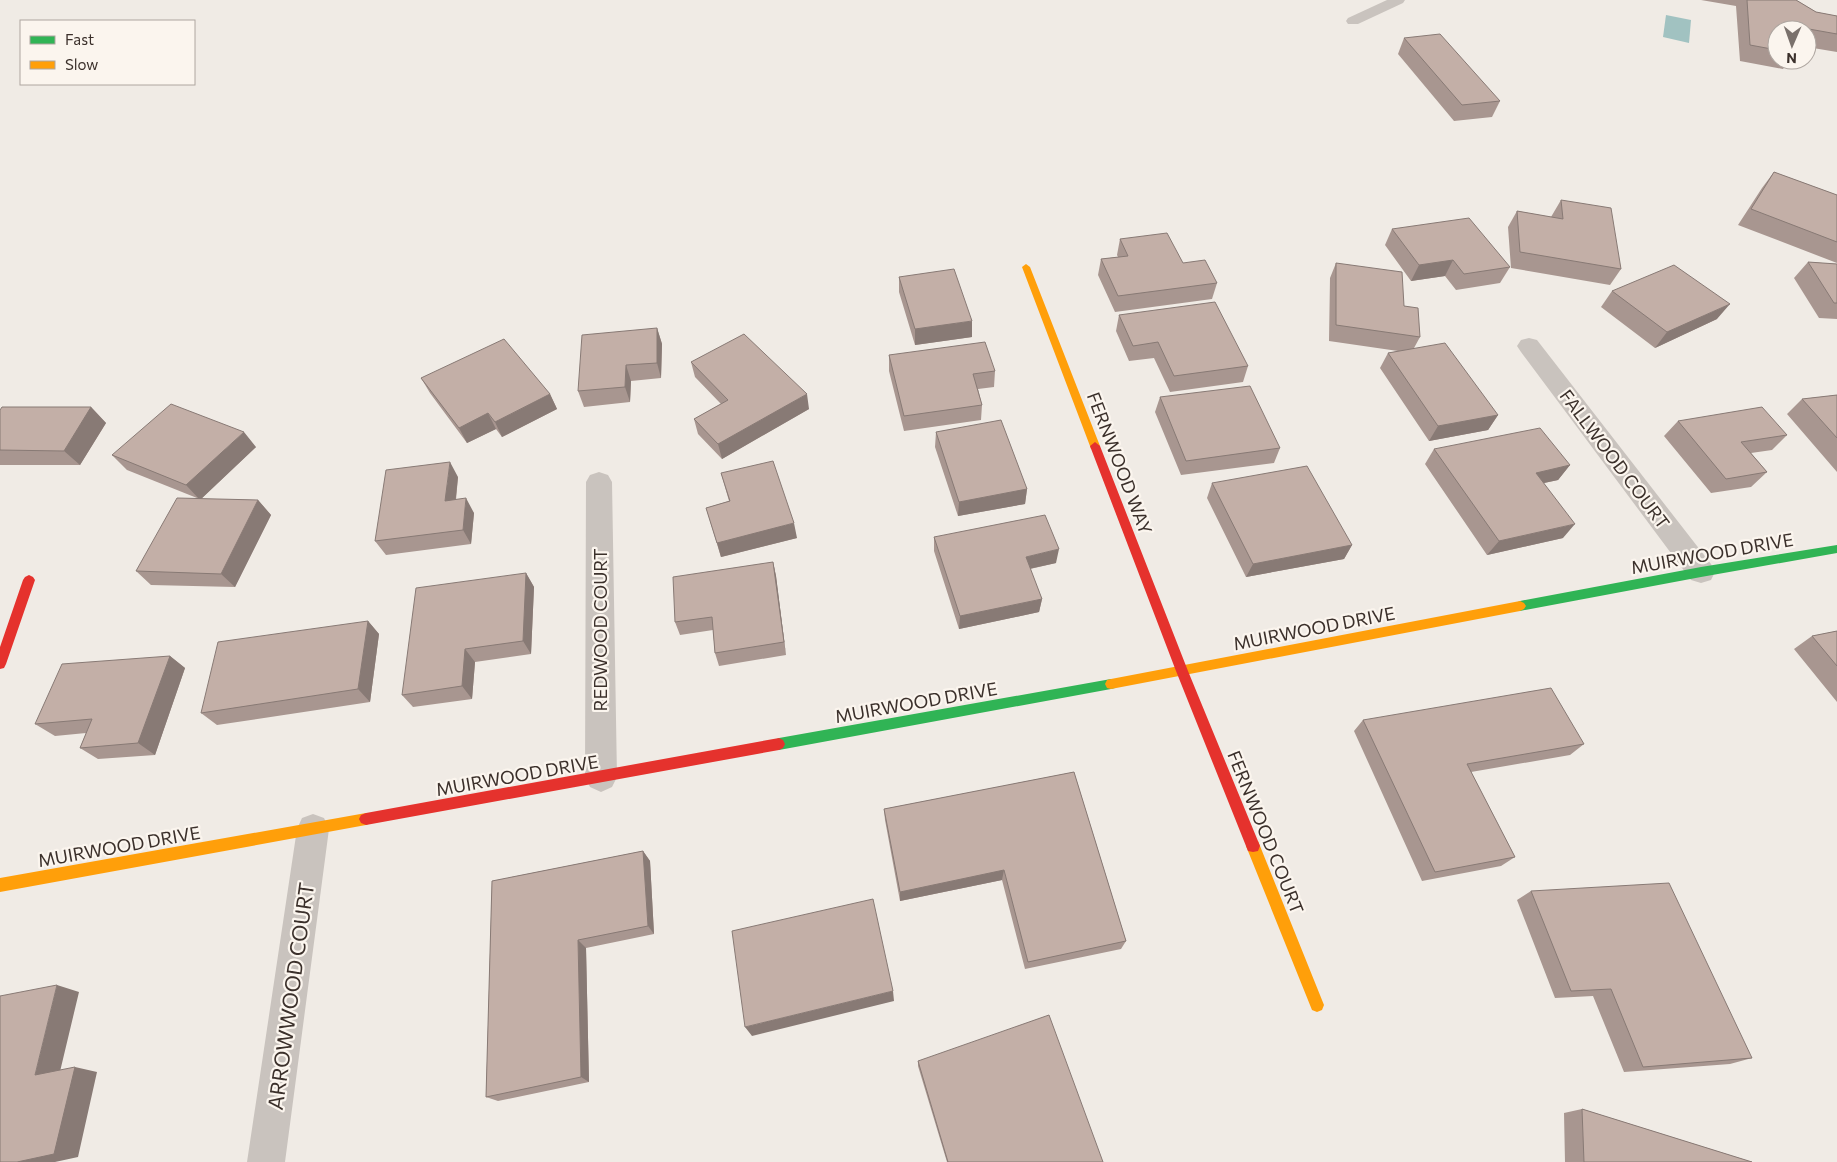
<svg xmlns="http://www.w3.org/2000/svg" width="1837" height="1162" font-family="Commissioner,sans-serif">
  <style>
    .water { fill: #a1c2c1 }
    .lines { fill: none; stroke-linecap: round; stroke-linejoin: round }
    .lane { fill: #c9c3be; fill-rule: evenodd }
    .street { fill: #c9c3be; fill-rule: evenodd }
    .fast { fill: #30b455; fill-rule: evenodd }
    .slow { fill: #ff9f0a; fill-rule: evenodd }
    .jam { fill: #e5322d; fill-rule: evenodd }
    .wall { fill: #a89690 }
    .shaded-wall { fill: #887a75 }
    .building { fill: #c3afa7; stroke: #887a75 }
    .labels { text-anchor: middle; dominant-baseline: central; stroke-width: 4.5; stroke-linejoin: round; paint-order: stroke }
    .street-label { font-size: 18px; fill: #3b302b; stroke: #fbf5ee }
    .near-street-label { font-size: 21px; fill: #3b302b; stroke: #fbf5ee }
  </style>
  <rect width="100%" height="100%" fill="#f0ebe5"/>
  <!-- water -->
  <path class="water" d="M 1666,15 L 1691,20 L 1689,43 L 1663,37 Z"/>
  <g class="lines">
    <!-- lane -->
    <path class="lane" d="M 1387,0 L 1405,0 L 1403,3 L 1358,24 L 1348,24 L 1346,21 L 1348,18 Z"/>
    <!-- street -->
    <path class="street" d="M 1529,338 L 1537,340 L 1711,564 L 1715,572 L 1711,580 L 1701,583 L 1691,580 L 1521,352 L 1517,346 L 1521,340 Z
      M 599,472 L 608,475 L 612,482 L 617,777 L 612,787 L 601,792 L 590,787 L 585,777 L 586,482 L 590,475 Z
      M 313,814 L 324,818 L 329,829 L 285,1162 L 247,1162 L 297,829 L 302,818 Z"/>
    <!-- fast -->
    <path class="fast" d="M 1837,545 L 1837,553 L 1701,577 L 1520,611 L 1516,609 L 1514,606 L 1516,603 L 1520,601 L 1701,567 Z
      M 1111,679 L 1115,680 L 1117,684 L 1115,688 L 1111,689 L 779,750 L 775,748 L 773,744 L 775,740 L 779,738 Z"/>
    <!-- slow -->
    <path class="slow" d="M 1026,264 L 1030,267 L 1100,446 L 1099,449 L 1091,449 L 1090,446 L 1022,267 Z
      M 1520,601 L 1524,603 L 1526,606 L 1524,609 L 1520,611 L 1111,689 L 1107,688 L 1105,684 L 1107,680 L 1111,679 Z
      M 366,813 L 371,815 L 373,819 L 371,823 L 366,825 L 0,892 L 0,878 Z
      M 1253,840 L 1258,841 L 1324,1005 L 1322,1010 L 1317,1012 L 1312,1010 L 1246,846 L 1248,841 Z"/>
    <!-- jam -->
    <path class="jam" d="M 1095,442 L 1100,446 L 1188,671 L 1260,846 L 1258,851 L 1253,852 L 1248,851 L 1176,671 L 1090,446 Z
      M 29,575 L 33,577 L 35,580 L 6,664 L 4,668 L 0,669 L 0,647 L 23,580 L 25,577 Z
      M 779,738 L 783,740 L 785,744 L 783,748 L 779,750 L 366,825 L 361,823 L 359,819 L 361,815 L 366,813 Z"/>
  </g>
  <!-- wall -->
  <path class="wall" d="M 1701,0 L 1796,0 L 1816,12 L 1837,16 L 1837,52 L 1807,47 L 1807,30 L 1777,30 L 1777,60 L 1790,60 L 1783,69 L 1740,61 L 1736,6 Z
    M 1404,38 L 1500,101 L 1492,117 L 1454,121 L 1398,54 Z
    M 1774,172 L 1837,195 L 1837,263 L 1738,225 L 1762,188 Z
    M 1561,200 L 1621,269 L 1610,285 L 1511,268 L 1508,227 L 1517,211 L 1551,217 Z
    M 1392,229 L 1510,267 L 1500,283 L 1456,290 L 1445,276 L 1411,281 L 1385,245 Z
    M 1120,239 L 1183,263 L 1217,283 L 1212,299 L 1115,312 L 1098,275 L 1101,259 L 1118,257 L 1117,255 Z
    M 1808,262 L 1837,264 L 1837,319 L 1819,318 L 1794,278 Z
    M 1336,263 L 1404,306 L 1420,337 L 1414,348 L 1498,415 L 1488,430 L 1429,441 L 1380,368 L 1388,353 L 1398,351 L 1329,341 L 1330,278 Z
    M 899,277 L 972,337 L 915,345 L 899,292 Z
    M 1612,291 L 1717,319 L 1655,348 L 1601,307 Z
    M 1119,315 L 1248,366 L 1243,382 L 1170,392 L 1154,358 L 1129,361 L 1116,331 Z
    M 657,328 L 662,344 L 661,378 L 631,381 L 630,402 L 584,407 L 578,391 Z
    M 889,355 L 995,371 L 994,387 L 978,389 L 982,405 L 981,420 L 904,431 L 889,371 Z
    M 691,362 L 809,409 L 722,459 L 698,434 L 694,419 L 721,404 L 695,377 Z
    M 421,378 L 550,394 L 557,409 L 502,437 L 496,429 L 467,443 L 430,393 Z
    M 1837,395 L 1837,472 L 1787,414 L 1802,399 Z
    M 1160,397 L 1280,448 L 1274,463 L 1181,475 L 1155,412 Z
    M 91,407 L 106,423 L 80,465 L 0,465 L 0,410 Z
    M 1678,421 L 1787,435 L 1772,450 L 1751,453 L 1767,472 L 1751,487 L 1711,493 L 1664,436 Z
    M 936,432 L 1027,489 L 1025,504 L 958,516 L 935,447 Z
    M 256,447 L 201,499 L 258,500 L 271,515 L 235,587 L 151,585 L 136,571 L 197,498 L 127,470 L 112,455 Z
    M 1434,449 L 1570,465 L 1558,480 L 1544,483 L 1563,538 L 1487,555 L 1425,464 Z
    M 721,473 L 797,538 L 721,557 L 706,508 L 729,501 Z
    M 458,477 L 456,500 L 474,513 L 471,544 L 386,555 L 375,541 Z
    M 1212,483 L 1352,545 L 1344,559 L 1246,577 L 1207,498 Z
    M 934,537 L 1056,563 L 1030,569 L 1042,599 L 1039,612 L 959,629 L 934,551 Z
    M 773,562 L 776,576 L 786,655 L 719,666 L 715,653 L 713,630 L 680,635 L 675,622 Z
    M 526,573 L 534,587 L 531,654 L 475,662 L 472,699 L 413,707 L 402,695 Z
    M 368,621 L 379,634 L 370,702 L 217,725 L 201,713 Z
    M 1837,631 L 1837,702 L 1794,649 L 1812,636 Z
    M 170,656 L 185,668 L 155,755 L 98,759 L 80,748 L 86,733 L 55,736 L 35,724 Z
    M 1363,720 L 1584,744 L 1570,755 L 1471,772 L 1515,857 L 1501,866 L 1422,881 L 1354,731 Z
    M 1074,772 L 1126,941 L 1121,949 L 1025,969 L 1002,880 L 900,901 L 885,820 L 884,809 Z
    M 643,851 L 650,861 L 654,934 L 586,948 L 589,1082 L 498,1101 L 486,1097 L 492,881 Z
    M 1531,891 L 1752,1058 L 1730,1064 L 1624,1072 L 1593,996 L 1555,998 L 1517,900 Z
    M 918,1061 L 1103,1162 L 947,1162 L 918,1066 Z
    M 1582,1109 L 1752,1162 L 1565,1162 L 1564,1113 Z"/>
  <!-- shaded-wall -->
  <path class="shaded-wall" d="M 1453,260 L 1445,276 L 1411,281 L 1419,265 Z
    M 1730,304 L 1717,319 L 1655,348 L 1667,332 Z
    M 972,321 L 972,337 L 915,345 L 915,329 Z
    M 657,328 L 662,344 L 661,378 L 657,363 Z
    M 626,365 L 631,381 L 630,402 L 625,387 Z
    M 550,394 L 557,409 L 502,437 L 495,422 Z
    M 807,394 L 809,409 L 722,459 L 718,444 Z
    M 91,407 L 106,423 L 80,465 L 64,451 Z
    M 488,413 L 496,429 L 467,443 L 459,428 Z
    M 1498,415 L 1488,430 L 1429,441 L 1438,426 Z
    M 244,432 L 256,447 L 200,500 L 186,485 Z
    M 450,462 L 458,477 L 454,515 L 445,501 Z
    M 1570,465 L 1558,480 L 1525,487 L 1536,473 Z
    M 1027,489 L 1025,504 L 958,516 L 959,502 Z
    M 466,498 L 474,513 L 471,544 L 463,530 Z
    M 258,500 L 271,515 L 235,587 L 221,574 Z
    M 794,523 L 797,538 L 721,557 L 717,543 Z
    M 1575,524 L 1563,538 L 1487,555 L 1499,541 Z
    M 1352,545 L 1344,559 L 1246,577 L 1253,564 Z
    M 1059,549 L 1056,563 L 1024,570 L 1026,557 Z
    M 773,562 L 776,576 L 786,655 L 784,642 Z
    M 526,573 L 534,587 L 531,654 L 523,641 Z
    M 1042,599 L 1039,612 L 959,629 L 960,616 Z
    M 368,621 L 379,634 L 370,702 L 358,689 Z
    M 465,649 L 475,662 L 472,699 L 462,686 Z
    M 170,656 L 185,668 L 155,755 L 138,743 Z
    M 643,851 L 650,861 L 654,934 L 648,926 Z
    M 1004,870 L 1002,880 L 900,901 L 900,892 Z
    M 578,940 L 586,948 L 589,1082 L 581,1077 Z
    M 57,985 L 79,992 L 58,1080 L 35,1075 Z
    M 893,991 L 894,1001 L 752,1036 L 745,1027 Z
    M 75,1067 L 97,1072 L 78,1157 L 55,1162 L 17,1162 Z"/>
  <!-- building -->
  <path class="building" d="M 1747,0 L 1796,0 L 1816,12 L 1837,16 L 1837,34 L 1792,26 L 1792,30 L 1777,30 L 1777,50 L 1750,45 Z
    M 1440,34 L 1500,101 L 1462,105 L 1404,38 Z
    M 1774,172 L 1837,195 L 1837,242 L 1751,209 Z
    M 1561,200 L 1611,208 L 1621,269 L 1520,252 L 1517,211 L 1563,219 Z
    M 1469,218 L 1510,267 L 1464,274 L 1453,260 L 1419,265 L 1392,229 Z
    M 1167,233 L 1183,263 L 1205,260 L 1217,283 L 1118,296 L 1101,259 L 1128,256 L 1120,239 Z
    M 1808,262 L 1837,264 L 1837,303 L 1834,303 Z
    M 1336,263 L 1402,272 L 1404,306 L 1418,308 L 1420,337 L 1336,325 Z
    M 1674,265 L 1730,304 L 1667,332 L 1612,291 Z
    M 954,269 L 972,321 L 915,329 L 899,277 Z
    M 1215,302 L 1248,366 L 1174,376 L 1158,342 L 1133,346 L 1119,315 Z
    M 657,328 L 657,363 L 626,365 L 625,387 L 578,391 L 582,335 Z
    M 744,334 L 807,394 L 718,444 L 694,419 L 728,400 L 691,362 Z
    M 504,339 L 550,394 L 495,422 L 488,413 L 459,428 L 421,378 Z
    M 985,342 L 995,371 L 973,374 L 982,405 L 904,416 L 889,355 Z
    M 1445,343 L 1498,415 L 1438,426 L 1388,353 Z
    M 1250,386 L 1280,448 L 1186,461 L 1160,397 Z
    M 1837,395 L 1837,438 L 1802,399 Z
    M 171,404 L 244,432 L 186,485 L 112,455 Z
    M 2,407 L 91,407 L 64,451 L 0,450 L 0,410 Z
    M 1762,407 L 1787,435 L 1741,442 L 1767,472 L 1726,479 L 1678,421 Z
    M 1001,420 L 1027,489 L 959,502 L 936,432 Z
    M 1540,428 L 1570,465 L 1536,473 L 1575,524 L 1499,541 L 1434,449 Z
    M 773,461 L 794,523 L 717,543 L 706,508 L 730,501 L 721,473 Z
    M 450,462 L 445,501 L 466,498 L 463,530 L 375,541 L 386,470 Z
    M 1307,466 L 1352,545 L 1253,564 L 1212,483 Z
    M 177,498 L 258,500 L 221,574 L 136,571 Z
    M 1045,515 L 1059,549 L 1026,557 L 1042,599 L 960,616 L 934,537 Z
    M 773,562 L 784,642 L 715,653 L 712,617 L 675,622 L 673,577 Z
    M 526,573 L 523,641 L 465,649 L 462,686 L 402,695 L 416,588 Z
    M 368,621 L 358,689 L 201,713 L 218,642 Z
    M 1837,631 L 1837,666 L 1812,636 Z
    M 170,656 L 138,743 L 80,748 L 92,719 L 35,724 L 62,664 Z
    M 1551,688 L 1584,744 L 1467,764 L 1515,857 L 1435,872 L 1363,720 Z
    M 1074,772 L 1126,941 L 1028,962 L 1004,870 L 900,892 L 884,809 Z
    M 643,851 L 648,926 L 578,940 L 581,1077 L 486,1097 L 492,881 Z
    M 1669,883 L 1752,1058 L 1643,1067 L 1611,989 L 1571,991 L 1531,891 Z
    M 873,899 L 893,991 L 745,1027 L 732,931 Z
    M 57,985 L 35,1075 L 75,1067 L 54,1154 L 17,1162 L 0,1162 L 0,996 Z
    M 1049,1015 L 1103,1162 L 948,1162 L 918,1061 Z
    M 1582,1109 L 1752,1162 L 1584,1162 Z"/>
  <g class="labels">
    <!-- street labels -->
    <g class="street-label">
      <text transform="translate(1615 459) rotate(53)">FALLWOOD COURT</text>
      <text transform="translate(1120 463) rotate(69)">FERNWOOD WAY</text>
      <text transform="translate(1712 553) rotate(-10)">MUIRWOOD DRIVE</text>
      <text transform="translate(1314 628) rotate(-11)">MUIRWOOD DRIVE</text>
      <text transform="translate(600 630) rotate(-90)">REDWOOD COURT</text>
      <text transform="translate(916 702) rotate(-10)">MUIRWOOD DRIVE</text>
      <text transform="translate(517 775) rotate(-10)">MUIRWOOD DRIVE</text>
      <text transform="translate(1266 832) rotate(68)">FERNWOOD COURT</text>
      <text transform="translate(119 846) rotate(-10)">MUIRWOOD DRIVE</text>
    </g>
    <!-- near-street labels -->
    <g class="near-street-label">
      <text transform="translate(290 996) rotate(-82)">ARROWWOOD COURT</text>
    </g>
  </g>
  <!-- legend -->
  <rect x="20" y="20" width="175" height="65" fill="#fbf5ee" stroke="#aea6a0"/>
  <rect x="30" y="36" width="25" height="8" fill="#30b455" stroke="#aea6a0"/>
  <text x="65" y="45" font-size="15" fill="#3b302b">Fast</text>
  <rect x="30" y="61" width="25" height="8" fill="#ff9f0a" stroke="#aea6a0"/>
  <text x="65" y="70" font-size="15" fill="#3b302b">Slow</text>
  <!-- north arrow -->
  <g transform="translate(1792 45) rotate(182)"><circle r="24" fill="#fbf5ee" stroke="#aea6a0"/>
  <path d="M0-4L9 19L0 12L-9 19Z" fill="#7a716c"/>
  <text y="-8" font-size="14" font-weight="bold" text-anchor="middle" fill="#3b302b">N</text>
  </g>
</svg>
